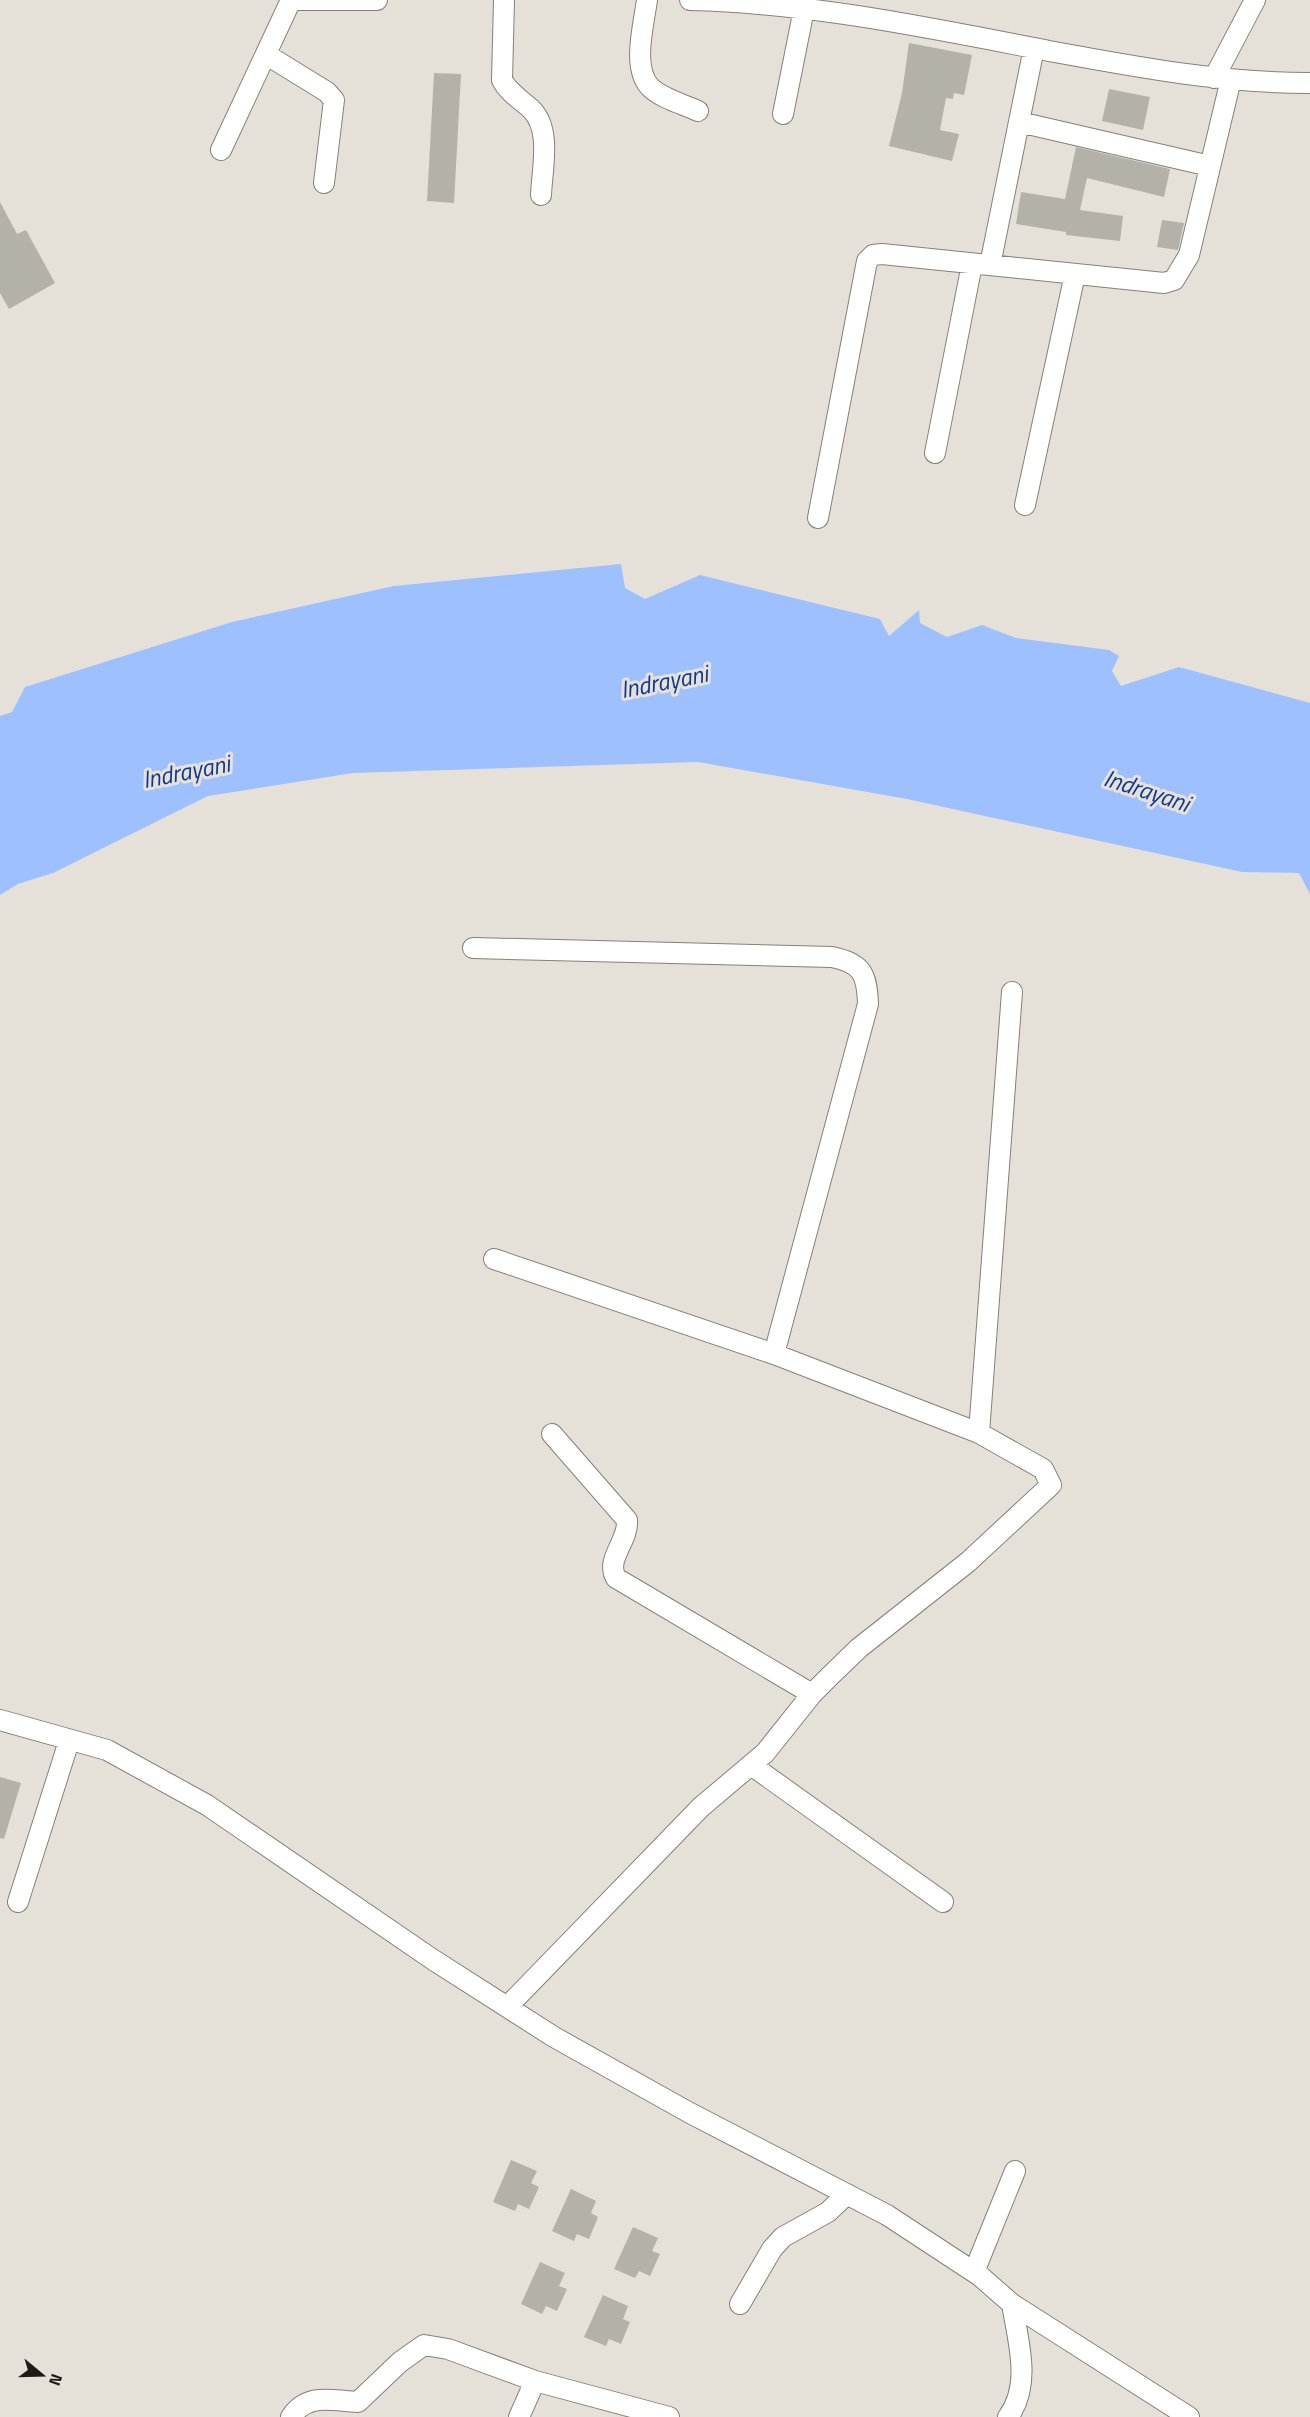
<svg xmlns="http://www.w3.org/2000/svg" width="1310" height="2417" font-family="'Titillium Web',sans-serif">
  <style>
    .water { fill: #9fc0ff }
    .building { fill: #b4b1a8 }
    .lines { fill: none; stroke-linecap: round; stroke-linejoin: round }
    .minor-casing { stroke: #848178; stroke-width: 22 }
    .minor { stroke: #fff; stroke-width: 20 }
    .labels { text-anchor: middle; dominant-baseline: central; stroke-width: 6; stroke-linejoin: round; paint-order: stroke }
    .water-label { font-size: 24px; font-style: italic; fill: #113890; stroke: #e5e1d8 }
  </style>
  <rect width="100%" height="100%" fill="#e5e1d8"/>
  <!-- water -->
  <path class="water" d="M 621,564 L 625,588 L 645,599 L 700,575 L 880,619 L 889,636 L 919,610 L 920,623 L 947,637 L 982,625 L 1016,638 L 1109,650 L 1119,656 L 1112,671 L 1121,686 L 1179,667 L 1310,703 L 1310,894 L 1299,873 L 1242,872 L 907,799 L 698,762 L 353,773 L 208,796 L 53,873 L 18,884 L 0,895 L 0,716 L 12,712 L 25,687 L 232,622 L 394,586 Z"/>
  <!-- building -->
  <path class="building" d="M 909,43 L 972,55 L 964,95 L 954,93 L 953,99 L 946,98 L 940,130 L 959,134 L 952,161 L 889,146 L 902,93 Z
    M 434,73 L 461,74 L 454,203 L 427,201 Z
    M 1109,89 L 1150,97 L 1143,130 L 1102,121 Z
    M 1076,147 L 1170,169 L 1164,197 L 1087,178 L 1080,210 L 1123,216 L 1120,241 L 1066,235 L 1066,232 L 1016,224 L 1021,192 L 1065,199 Z
    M 0,202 L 17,234 L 26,230 L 55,283 L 9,309 L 0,293 Z
    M 1162,220 L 1184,223 L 1178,250 L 1157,247 Z
    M 0,1777 L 21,1783 L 4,1839 L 0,1838 Z
    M 511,2160 L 537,2171 L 531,2183 L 539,2187 L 529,2209 L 518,2204 L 515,2211 L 493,2202 Z
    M 571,2189 L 596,2201 L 591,2213 L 598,2217 L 589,2239 L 577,2234 L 574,2241 L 552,2231 Z
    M 633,2227 L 658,2238 L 652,2251 L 660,2254 L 650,2276 L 639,2271 L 635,2278 L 614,2269 Z
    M 540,2262 L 565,2273 L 559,2286 L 567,2289 L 557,2311 L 546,2306 L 542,2314 L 521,2304 Z
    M 603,2295 L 628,2306 L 623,2319 L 630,2322 L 621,2344 L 609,2339 L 606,2346 L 584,2337 Z"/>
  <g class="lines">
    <!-- minor casing -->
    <g class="minor-casing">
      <path id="minor" d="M 291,0 L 377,0
        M 504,0 L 502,80 C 508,92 521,100 531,109 C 552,129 542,169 541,195
        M 647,0 C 644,24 631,69 651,88 C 663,99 683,104 698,111
        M 690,0 C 811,3 930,28 1049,51 C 1136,67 1221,83 1310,83
        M 267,55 L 327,92 L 334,100 L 324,183
        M 1214,78 L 1255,0
        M 783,114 L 804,9
        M 1019,122 L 1210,166
        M 221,150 L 291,0
        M 990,265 L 1034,48
        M 935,453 L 972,264
        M 1025,505 L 1075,274
        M 818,518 L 867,261 L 873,255 L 882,254 L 1164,283 L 1174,280 L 1189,255 L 1231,79
        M 473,948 L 832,957 C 862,963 867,974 868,1004 L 774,1354
        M 494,1259 L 774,1354 L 979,1433
        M 552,1434 L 627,1520 C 629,1541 605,1559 616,1578 L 812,1694
        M 0,1720 L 107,1750 L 207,1805 L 432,1959 L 554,2037 L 690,2113 L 887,2215 L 980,2276 L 1012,2304 L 1189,2417
        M 751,1765 L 943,1902
        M 18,1902 L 69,1741
        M 507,2007 L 701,1807 L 765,1753 L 812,1694 L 830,1676 L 859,1648 L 968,1562 L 1051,1485 L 1043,1469 L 979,1433 L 1012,992
        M 974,2272 L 1015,2171
        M 740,2304 L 772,2249 L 783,2237 L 828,2212 L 847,2194
        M 291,2417 C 308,2392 332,2401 358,2402 L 400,2362 L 424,2345 L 448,2349 L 535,2381 L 669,2417
        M 519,2417 L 535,2381
        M 1008,2417 C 1032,2385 1018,2341 1012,2304"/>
    </g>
    <!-- minor -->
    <use href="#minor" class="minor"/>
  </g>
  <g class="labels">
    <!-- water labels -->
    <g class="water-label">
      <text transform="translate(664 681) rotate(-11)">Indrayani</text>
      <text transform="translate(186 771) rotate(-11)">Indrayani</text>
      <text transform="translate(1147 790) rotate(18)">Indrayani</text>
    </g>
  </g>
  <!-- north arrow -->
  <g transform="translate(42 2375) rotate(109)" stroke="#e5e1d8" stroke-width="4.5" paint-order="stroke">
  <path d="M0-4.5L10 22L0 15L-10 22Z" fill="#1d1c19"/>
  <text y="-9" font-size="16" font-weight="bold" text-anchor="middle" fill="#1d1c19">N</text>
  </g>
</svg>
